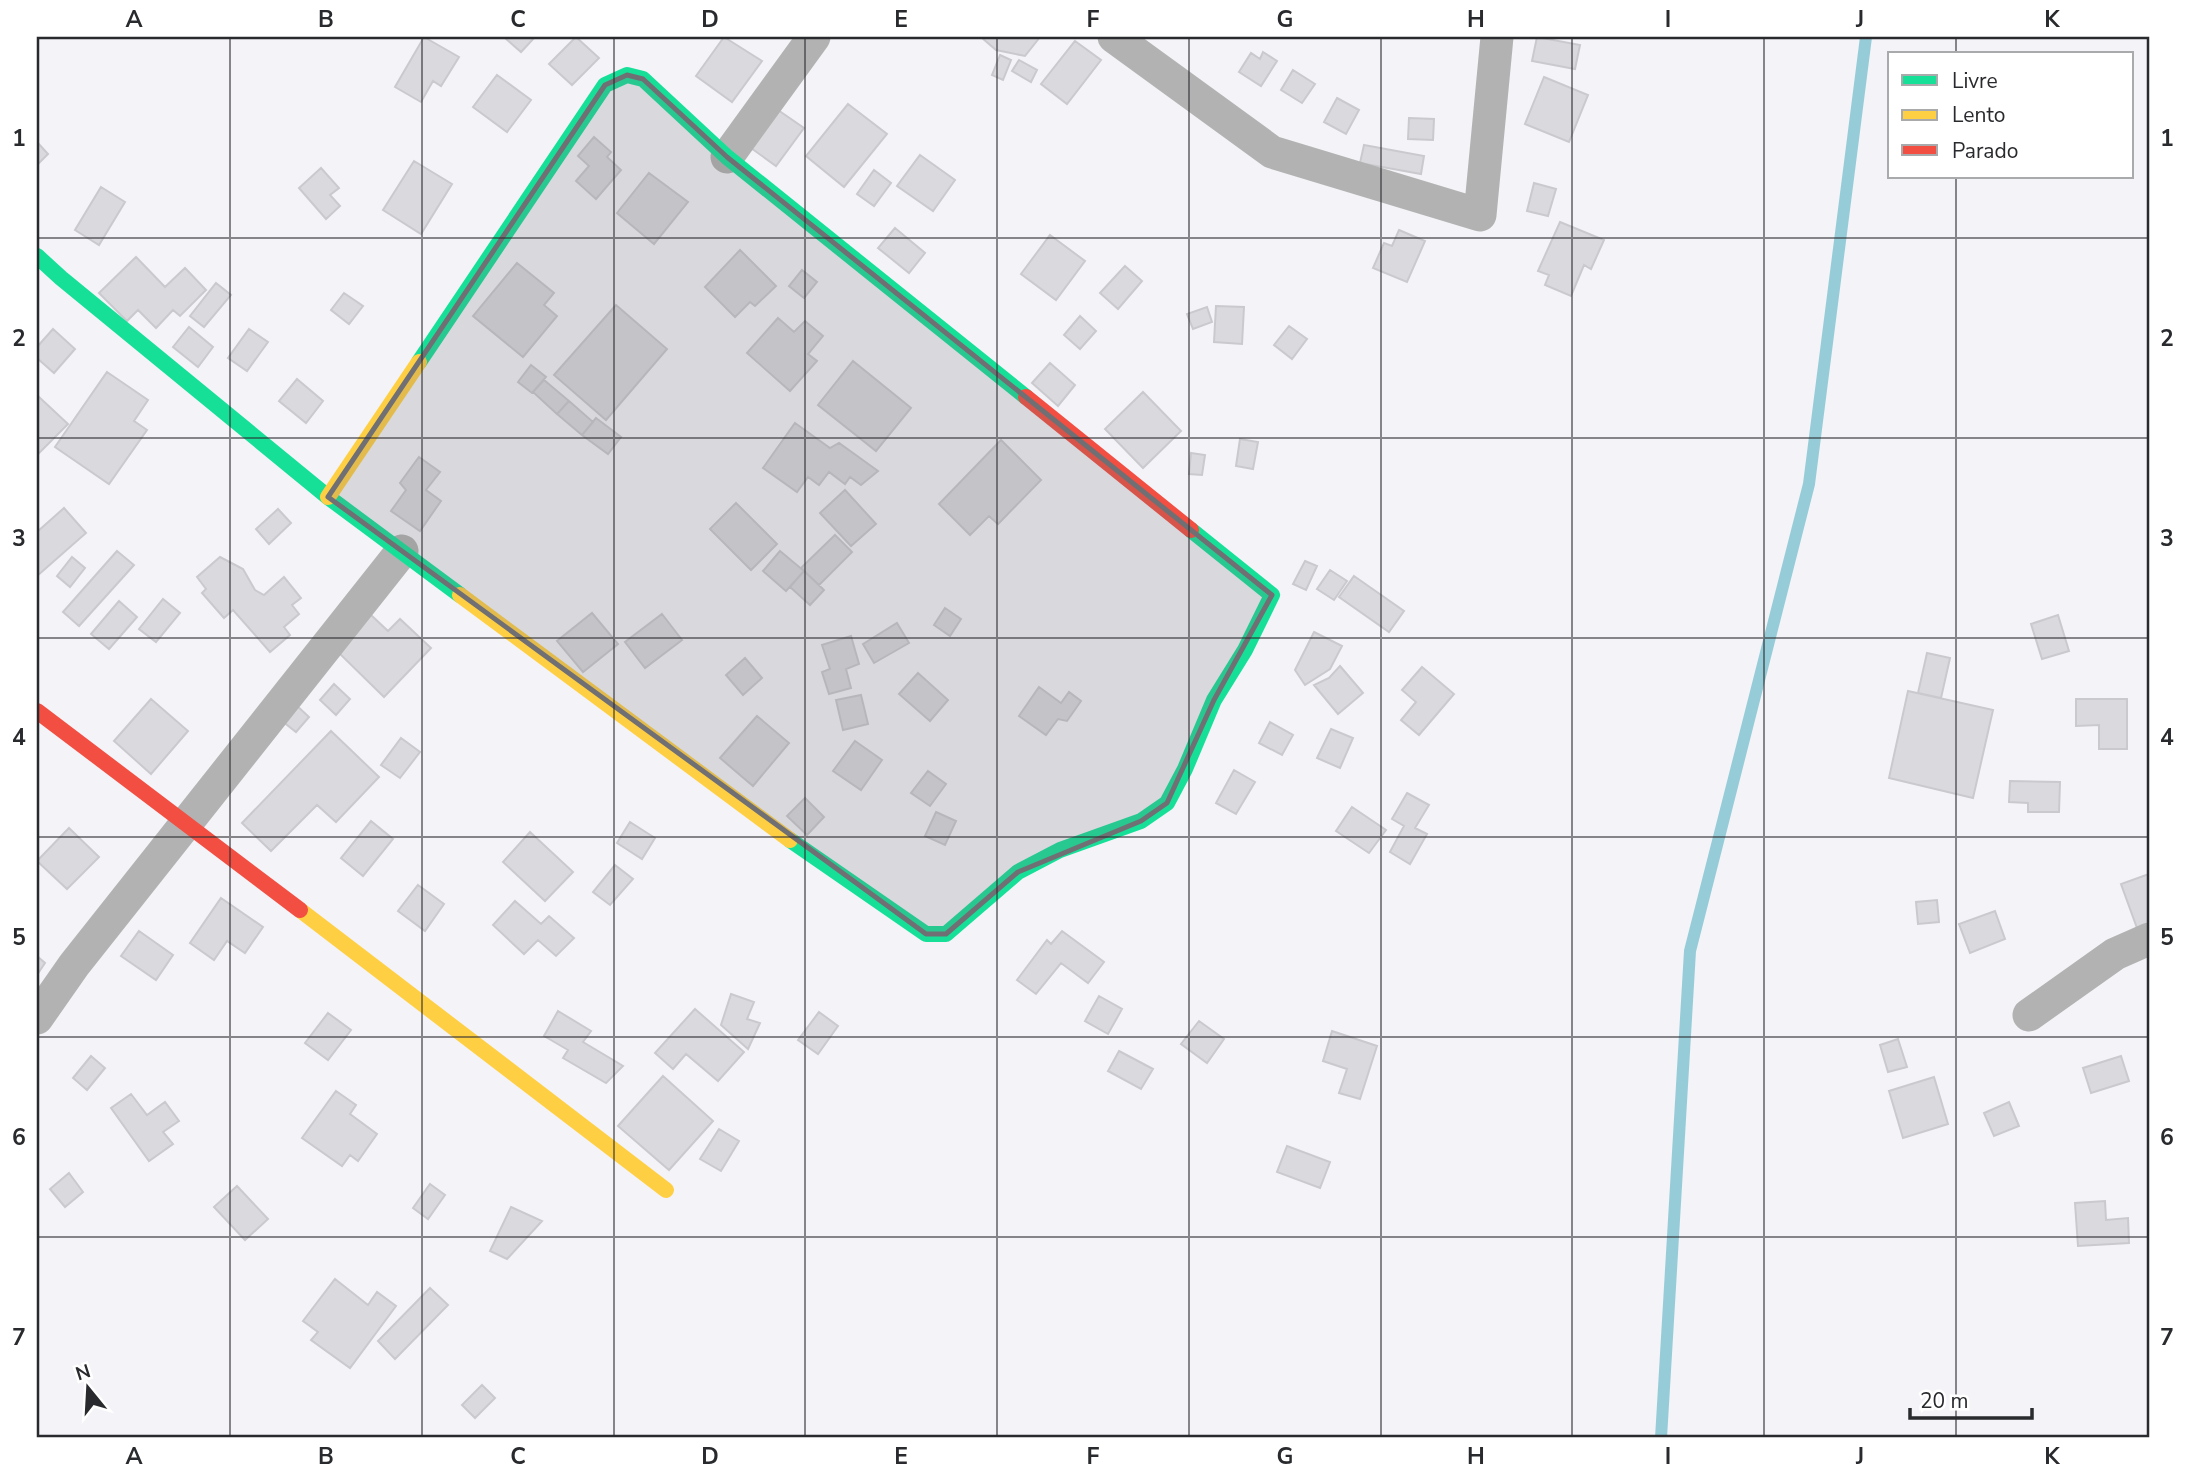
<svg xmlns="http://www.w3.org/2000/svg" width="2186" height="1475" font-family="'Nunito Sans',sans-serif">
  <style>
    .lines { fill: none; stroke-linecap: round; stroke-linejoin: round }
    .stream { stroke: #96ccd8; stroke-width: 12 }
    .building { fill: #dadade; stroke: #cacace; stroke-width: 2 }
    .street { stroke: #b2b2b2; stroke-width: 33 }
    .fast { stroke: #16e098; stroke-width: 16 }
    .slow { stroke: #ffcf43; stroke-width: 16 }
    .jam { stroke: #f24e42; stroke-width: 16 }
    .marked { fill: #707074; fill-opacity: 0.2; stroke: #707074; stroke-width: 5; stroke-linejoin: round }
    .grid { fill: none; stroke: #292a2d; stroke-width: 2; stroke-opacity: 0.55 }
    .neatline { fill: none; stroke: #292a2d; stroke-width: 2.5 }
    .grid-label { font-size: 23px; text-anchor: middle; font-weight: bold; fill: #292a2d }
  </style>
  <rect width="100%" height="100%" fill="#f3f3f8"/>
  <g class="lines">
    <!-- stream -->
    <path class="stream" d="M 1661,1438 L 1690,951 L 1809,484 L 1866,37"/>
  </g>
  <!-- building -->
  <path class="building" d="M 424,37 L 459,57 L 441,86 L 433,81 L 421,102 L 395,87 Z
    M 506,37 L 535,37 L 521,52 L 505,38 Z
    M 576,37 L 599,58 L 572,85 L 549,64 Z
    M 724,37 L 762,61 L 732,102 L 696,76 Z
    M 983,37 L 1040,37 L 1025,56 L 996,50 L 982,38 Z
    M 1537,37 L 1580,45 L 1575,69 L 1532,61 Z
    M 1075,41 L 1101,60 L 1067,104 L 1041,84 Z
    M 1263,52 L 1277,61 L 1261,86 L 1239,72 L 1251,53 L 1260,59 Z
    M 1000,55 L 1011,60 L 1003,80 L 992,75 Z
    M 1019,60 L 1037,70 L 1031,82 L 1012,71 Z
    M 1293,70 L 1315,84 L 1302,103 L 1281,90 Z
    M 497,75 L 531,100 L 507,132 L 473,107 Z
    M 1544,77 L 1588,95 L 1569,142 L 1525,124 Z
    M 1337,98 L 1359,110 L 1346,134 L 1324,122 Z
    M 848,104 L 887,134 L 844,187 L 806,156 Z
    M 778,110 L 804,128 L 776,166 L 751,148 Z
    M 1409,118 L 1434,119 L 1433,140 L 1408,139 Z
    M 594,137 L 611,152 L 607,157 L 621,170 L 596,199 L 576,181 L 589,166 L 578,156 Z
    M 37,142 L 48,154 L 37,165 Z
    M 1364,145 L 1424,156 L 1421,174 L 1360,163 Z
    M 920,155 L 955,180 L 933,211 L 897,186 Z
    M 414,161 L 452,184 L 421,234 L 383,210 Z
    M 321,168 L 339,188 L 330,195 L 340,206 L 326,219 L 299,188 Z
    M 874,170 L 891,183 L 874,206 L 857,194 Z
    M 649,173 L 688,202 L 654,244 L 617,213 Z
    M 1534,183 L 1556,189 L 1548,216 L 1527,211 Z
    M 101,187 L 125,202 L 99,245 L 75,230 Z
    M 1560,222 L 1604,240 L 1591,269 L 1584,265 L 1571,296 L 1545,285 L 1549,275 L 1538,271 Z
    M 895,228 L 925,253 L 909,273 L 878,248 Z
    M 1399,230 L 1425,241 L 1407,282 L 1373,268 L 1384,243 L 1392,246 Z
    M 1050,235 L 1085,261 L 1056,300 L 1021,274 Z
    M 740,250 L 776,286 L 755,306 L 750,302 L 735,317 L 705,287 Z
    M 136,257 L 165,287 L 185,268 L 206,290 L 180,316 L 173,310 L 156,328 L 138,310 L 127,321 L 99,293 Z
    M 517,263 L 554,293 L 544,305 L 557,316 L 523,357 L 473,316 Z
    M 1125,266 L 1142,281 L 1118,309 L 1100,293 Z
    M 802,270 L 817,282 L 804,298 L 789,286 Z
    M 216,283 L 231,295 L 204,327 L 190,316 Z
    M 344,293 L 363,306 L 349,324 L 331,310 Z
    M 616,305 L 667,349 L 606,420 L 554,375 Z
    M 1216,306 L 1244,307 L 1242,344 L 1214,342 Z
    M 1207,307 L 1212,322 L 1193,329 L 1187,314 Z
    M 1080,316 L 1096,331 L 1080,349 L 1064,335 Z
    M 778,318 L 794,332 L 805,321 L 823,336 L 808,354 L 817,361 L 790,391 L 747,353 Z
    M 1289,326 L 1307,339 L 1292,359 L 1274,345 Z
    M 189,327 L 213,347 L 198,367 L 173,347 Z
    M 53,329 L 75,349 L 54,373 L 37,358 L 37,347 Z
    M 249,329 L 268,342 L 247,371 L 228,358 Z
    M 853,361 L 911,408 L 876,451 L 818,405 Z
    M 1050,363 L 1075,385 L 1058,406 L 1032,383 Z
    M 531,365 L 546,377 L 532,393 L 518,382 Z
    M 107,372 L 148,400 L 134,421 L 147,430 L 109,484 L 55,447 Z
    M 297,379 L 323,401 L 306,423 L 279,401 Z
    M 544,380 L 569,401 L 557,414 L 533,392 Z
    M 1143,392 L 1181,431 L 1143,468 L 1105,429 Z
    M 39,397 L 68,424 L 37,455 L 37,399 Z
    M 569,401 L 593,422 L 582,435 L 557,414 Z
    M 596,418 L 621,437 L 608,454 L 582,435 Z
    M 795,423 L 830,448 L 839,443 L 878,471 L 861,485 L 850,477 L 845,484 L 829,472 L 819,485 L 808,477 L 797,492 L 763,468 Z
    M 1240,439 L 1258,442 L 1253,469 L 1236,466 Z
    M 1001,440 L 1041,480 L 998,524 L 989,516 L 970,535 L 939,504 Z
    M 1191,453 L 1205,455 L 1202,475 L 1189,474 Z
    M 419,457 L 440,472 L 426,490 L 441,501 L 420,531 L 391,511 L 406,490 L 400,483 Z
    M 845,490 L 876,524 L 851,546 L 820,513 Z
    M 736,503 L 777,544 L 751,570 L 710,529 Z
    M 64,508 L 86,533 L 37,576 L 37,532 Z
    M 278,509 L 291,523 L 269,544 L 256,529 Z
    M 835,535 L 852,552 L 819,585 L 801,568 Z
    M 117,551 L 134,565 L 79,626 L 63,612 Z
    M 780,551 L 804,571 L 786,591 L 763,571 Z
    M 72,557 L 85,568 L 70,587 L 57,576 Z
    M 220,557 L 243,569 L 255,590 L 264,595 L 284,577 L 301,598 L 292,605 L 299,614 L 284,627 L 290,635 L 270,652 L 233,610 L 224,618 L 202,593 L 206,589 L 197,577 Z
    M 1305,561 L 1317,566 L 1306,590 L 1293,584 Z
    M 1330,570 L 1347,581 L 1334,600 L 1317,589 Z
    M 804,571 L 824,590 L 810,605 L 790,587 Z
    M 1354,576 L 1404,611 L 1389,632 L 1339,597 Z
    M 163,599 L 180,613 L 156,642 L 139,629 Z
    M 119,601 L 137,617 L 109,649 L 91,634 Z
    M 945,608 L 961,619 L 950,636 L 934,625 Z
    M 592,613 L 618,644 L 583,672 L 557,641 Z
    M 662,614 L 682,640 L 645,668 L 625,642 Z
    M 371,615 L 388,631 L 400,619 L 431,648 L 384,697 L 337,651 Z
    M 2058,615 L 2069,651 L 2042,659 L 2031,624 Z
    M 897,623 L 909,643 L 874,663 L 863,644 Z
    M 1314,632 L 1342,646 L 1330,669 L 1305,685 L 1295,670 Z
    M 851,636 L 859,664 L 846,669 L 851,688 L 829,694 L 822,672 L 830,669 L 822,645 Z
    M 1927,653 L 1950,658 L 1941,698 L 1918,693 Z
    M 745,658 L 762,678 L 743,695 L 726,675 Z
    M 1340,666 L 1363,693 L 1338,714 L 1314,685 L 1329,678 Z
    M 1422,667 L 1454,694 L 1419,735 L 1401,720 L 1416,702 L 1402,690 Z
    M 918,673 L 948,700 L 930,721 L 899,694 Z
    M 334,684 L 350,699 L 336,715 L 320,700 Z
    M 1039,687 L 1061,703 L 1069,692 L 1081,701 L 1067,721 L 1058,719 L 1046,735 L 1019,716 Z
    M 1908,691 L 1993,710 L 1973,798 L 1889,778 Z
    M 861,695 L 868,724 L 843,730 L 836,700 Z
    M 151,699 L 188,731 L 151,774 L 114,741 Z
    M 2076,699 L 2127,699 L 2127,749 L 2099,749 L 2099,725 L 2076,726 Z
    M 295,704 L 309,717 L 296,732 L 281,720 Z
    M 757,716 L 789,743 L 753,786 L 720,758 Z
    M 1270,722 L 1293,735 L 1282,755 L 1259,743 Z
    M 1331,729 L 1353,738 L 1340,768 L 1317,758 Z
    M 331,731 L 379,777 L 336,822 L 317,805 L 271,851 L 242,823 Z
    M 401,738 L 420,752 L 400,778 L 381,765 Z
    M 855,741 L 882,760 L 861,790 L 833,771 Z
    M 1234,770 L 1255,782 L 1236,814 L 1216,803 Z
    M 928,771 L 946,784 L 930,806 L 911,793 Z
    M 2010,781 L 2060,782 L 2059,812 L 2028,812 L 2028,803 L 2009,802 Z
    M 1407,793 L 1429,805 L 1415,828 L 1427,834 L 1410,864 L 1390,852 L 1404,826 L 1392,819 Z
    M 805,798 L 824,817 L 807,835 L 787,816 Z
    M 1352,807 L 1386,830 L 1369,853 L 1336,831 Z
    M 936,812 L 956,821 L 945,845 L 925,836 Z
    M 371,821 L 393,839 L 363,876 L 341,858 Z
    M 630,822 L 655,838 L 642,859 L 617,843 Z
    M 69,828 L 99,857 L 67,889 L 37,861 Z
    M 530,832 L 573,872 L 545,901 L 503,862 Z
    M 615,865 L 633,879 L 610,905 L 593,892 Z
    M 2149,874 L 2149,924 L 2137,928 L 2121,884 Z
    M 418,885 L 444,904 L 425,931 L 398,911 Z
    M 221,898 L 263,927 L 245,953 L 227,941 L 214,960 L 190,943 Z
    M 1937,900 L 1939,922 L 1918,924 L 1916,902 Z
    M 515,901 L 541,924 L 549,916 L 574,938 L 556,956 L 538,940 L 524,954 L 493,925 Z
    M 1995,911 L 2005,939 L 1970,953 L 1959,924 Z
    M 139,931 L 173,955 L 156,980 L 121,956 Z
    M 1062,931 L 1104,962 L 1088,983 L 1061,963 L 1036,994 L 1017,980 L 1047,940 L 1051,944 Z
    M 37,956 L 45,963 L 37,975 Z
    M 731,994 L 754,1002 L 747,1019 L 760,1023 L 748,1049 L 721,1025 Z
    M 1099,996 L 1122,1009 L 1108,1034 L 1085,1021 Z
    M 695,1009 L 744,1052 L 718,1081 L 686,1054 L 673,1069 L 655,1053 Z
    M 558,1011 L 591,1031 L 583,1042 L 623,1066 L 606,1083 L 563,1058 L 568,1050 L 544,1036 Z
    M 819,1012 L 838,1026 L 818,1054 L 798,1040 Z
    M 328,1013 L 351,1030 L 328,1060 L 305,1043 Z
    M 1199,1021 L 1224,1039 L 1207,1063 L 1181,1044 Z
    M 1332,1031 L 1377,1046 L 1360,1099 L 1339,1093 L 1347,1069 L 1323,1061 Z
    M 1898,1039 L 1907,1067 L 1888,1072 L 1880,1045 Z
    M 1119,1051 L 1153,1069 L 1141,1089 L 1108,1071 Z
    M 91,1056 L 105,1068 L 87,1090 L 73,1078 Z
    M 2121,1056 L 2129,1081 L 2091,1093 L 2083,1068 Z
    M 663,1076 L 713,1121 L 669,1170 L 618,1126 Z
    M 1934,1077 L 1948,1124 L 1903,1138 L 1889,1091 Z
    M 336,1091 L 356,1105 L 350,1114 L 377,1134 L 358,1161 L 350,1155 L 342,1166 L 302,1138 Z
    M 131,1094 L 147,1115 L 165,1102 L 179,1121 L 163,1132 L 173,1144 L 149,1161 L 111,1108 Z
    M 2009,1102 L 2019,1126 L 1994,1136 L 1984,1113 Z
    M 719,1129 L 739,1141 L 721,1171 L 700,1159 Z
    M 1287,1146 L 1330,1162 L 1320,1188 L 1277,1172 Z
    M 69,1173 L 83,1192 L 65,1207 L 50,1189 Z
    M 430,1184 L 445,1195 L 428,1219 L 413,1208 Z
    M 237,1186 L 268,1219 L 245,1240 L 214,1207 Z
    M 2105,1201 L 2106,1220 L 2128,1218 L 2129,1243 L 2078,1246 L 2075,1203 Z
    M 511,1207 L 542,1221 L 507,1259 L 490,1251 Z
    M 335,1279 L 368,1305 L 377,1292 L 396,1306 L 350,1368 L 311,1340 L 318,1332 L 303,1321 Z
    M 430,1288 L 448,1305 L 395,1359 L 378,1341 Z
    M 482,1385 L 495,1398 L 475,1418 L 462,1405 Z"/>
  <g class="lines">
    <!-- street -->
    <path class="street" d="M 1114,37 L 1272,152 L 1480,215 L 1497,37
      M 727,157 L 814,37
      M 2029,1015 L 2115,954 L 2149,939
      M 37,1018 L 74,965 L 402,551"/>
    <!-- fast -->
    <path class="fast" d="M 37,256 L 61,278 L 328,497 L 460,595
      M 419,362 L 605,85 L 627,75 L 643,79 L 727,157 L 1026,397
      M 790,840 L 926,934 L 946,934 L 1018,872 L 1060,850 L 1141,821 L 1167,803 L 1185,769 L 1214,700 L 1245,650 L 1272,595 L 1191,530"/>
    <!-- slow -->
    <path class="slow" d="M 328,497 L 419,362
      M 460,595 L 790,840
      M 300,910 L 666,1190"/>
    <!-- jam -->
    <path class="jam" d="M 1026,397 L 1191,530
      M 37,711 L 300,910"/>
  </g>
  <!-- marked area -->
  <path class="marked" d="M 627,75 L 643,79 L 727,157 L 1272,595 L 1214,700 L 1167,803 L 1141,821 L 1018,872 L 946,934 L 926,934 L 328,497 L 605,85 Z"/>
  <!-- grid -->
  <path class="grid" d="M 230,37 L 230,1438M 422,37 L 422,1438M 614,37 L 614,1438M 805,37 L 805,1438M 997,37 L 997,1438M 1189,37 L 1189,1438M 1381,37 L 1381,1438M 1572,37 L 1572,1438M 1764,37 L 1764,1438M 1956,37 L 1956,54M 1956,177 L 1956,1438M 37,238 L 2149,238M 37,438 L 2149,438M 37,638 L 2149,638M 37,837 L 2149,837M 37,1037 L 2149,1037M 37,1237 L 2149,1237"/>
  <!-- border -->
  <rect width="2186" height="1475" fill="none" stroke="#ffffff" stroke-width="77"/>
  <!-- legend -->
  <rect x="1888" y="52" width="245" height="126" fill="#ffffff" stroke="#a9aaab" stroke-width="2"/>
  <rect x="1902" y="75" width="35" height="10" fill="#16e098" stroke="#a9aaab" stroke-width="2"/>
  <text x="1952" y="88" font-size="21" fill="#292a2d">Livre</text>
  <rect x="1902" y="110" width="35" height="10" fill="#ffcf43" stroke="#a9aaab" stroke-width="2"/>
  <text x="1952" y="122" font-size="21" fill="#292a2d">Lento</text>
  <rect x="1902" y="145" width="35" height="10" fill="#f24e42" stroke="#a9aaab" stroke-width="2"/>
  <text x="1952" y="158" font-size="21" fill="#292a2d">Parado</text>
  <!-- north arrow -->
  <g transform="translate(88 1388) rotate(342)" stroke="#ffffff" stroke-width="5" paint-order="stroke">
  <path d="M0-5L12 26L0 18L-12 26Z" fill="#292a2d"/>
  <text y="-10" font-size="19" font-weight="bold" text-anchor="middle" fill="#292a2d">N</text>
  </g>
  <!-- scale -->
  <path d="M1910 1408v10h122v-10" fill="none" stroke="#292a2d" stroke-width="3.5"/>
  <text x="1920" y="1408" font-size="21" fill="#292a2d" stroke="#ffffff" stroke-width="5" paint-order="stroke">20 m</text>
  <rect x="38" y="38" width="2110" height="1398" class="neatline"/>
  <g class="grid-label">
    <text x="134" y="27">A</text>
    <text x="326" y="27">B</text>
    <text x="518" y="27">C</text>
    <text x="710" y="27">D</text>
    <text x="901" y="27">E</text>
    <text x="1093" y="27">F</text>
    <text x="1285" y="27">G</text>
    <text x="1476" y="27">H</text>
    <text x="1668" y="27">I</text>
    <text x="1860" y="27">J</text>
    <text x="2052" y="27">K</text>
    <text x="19" y="146">1</text>
    <text x="2167" y="146">1</text>
    <text x="19" y="346">2</text>
    <text x="2167" y="346">2</text>
    <text x="19" y="546">3</text>
    <text x="2167" y="546">3</text>
    <text x="19" y="745">4</text>
    <text x="2167" y="745">4</text>
    <text x="19" y="945">5</text>
    <text x="2167" y="945">5</text>
    <text x="19" y="1145">6</text>
    <text x="2167" y="1145">6</text>
    <text x="19" y="1345">7</text>
    <text x="2167" y="1345">7</text>
    <text x="134" y="1464">A</text>
    <text x="326" y="1464">B</text>
    <text x="518" y="1464">C</text>
    <text x="710" y="1464">D</text>
    <text x="901" y="1464">E</text>
    <text x="1093" y="1464">F</text>
    <text x="1285" y="1464">G</text>
    <text x="1476" y="1464">H</text>
    <text x="1668" y="1464">I</text>
    <text x="1860" y="1464">J</text>
    <text x="2052" y="1464">K</text>
  </g>
</svg>
